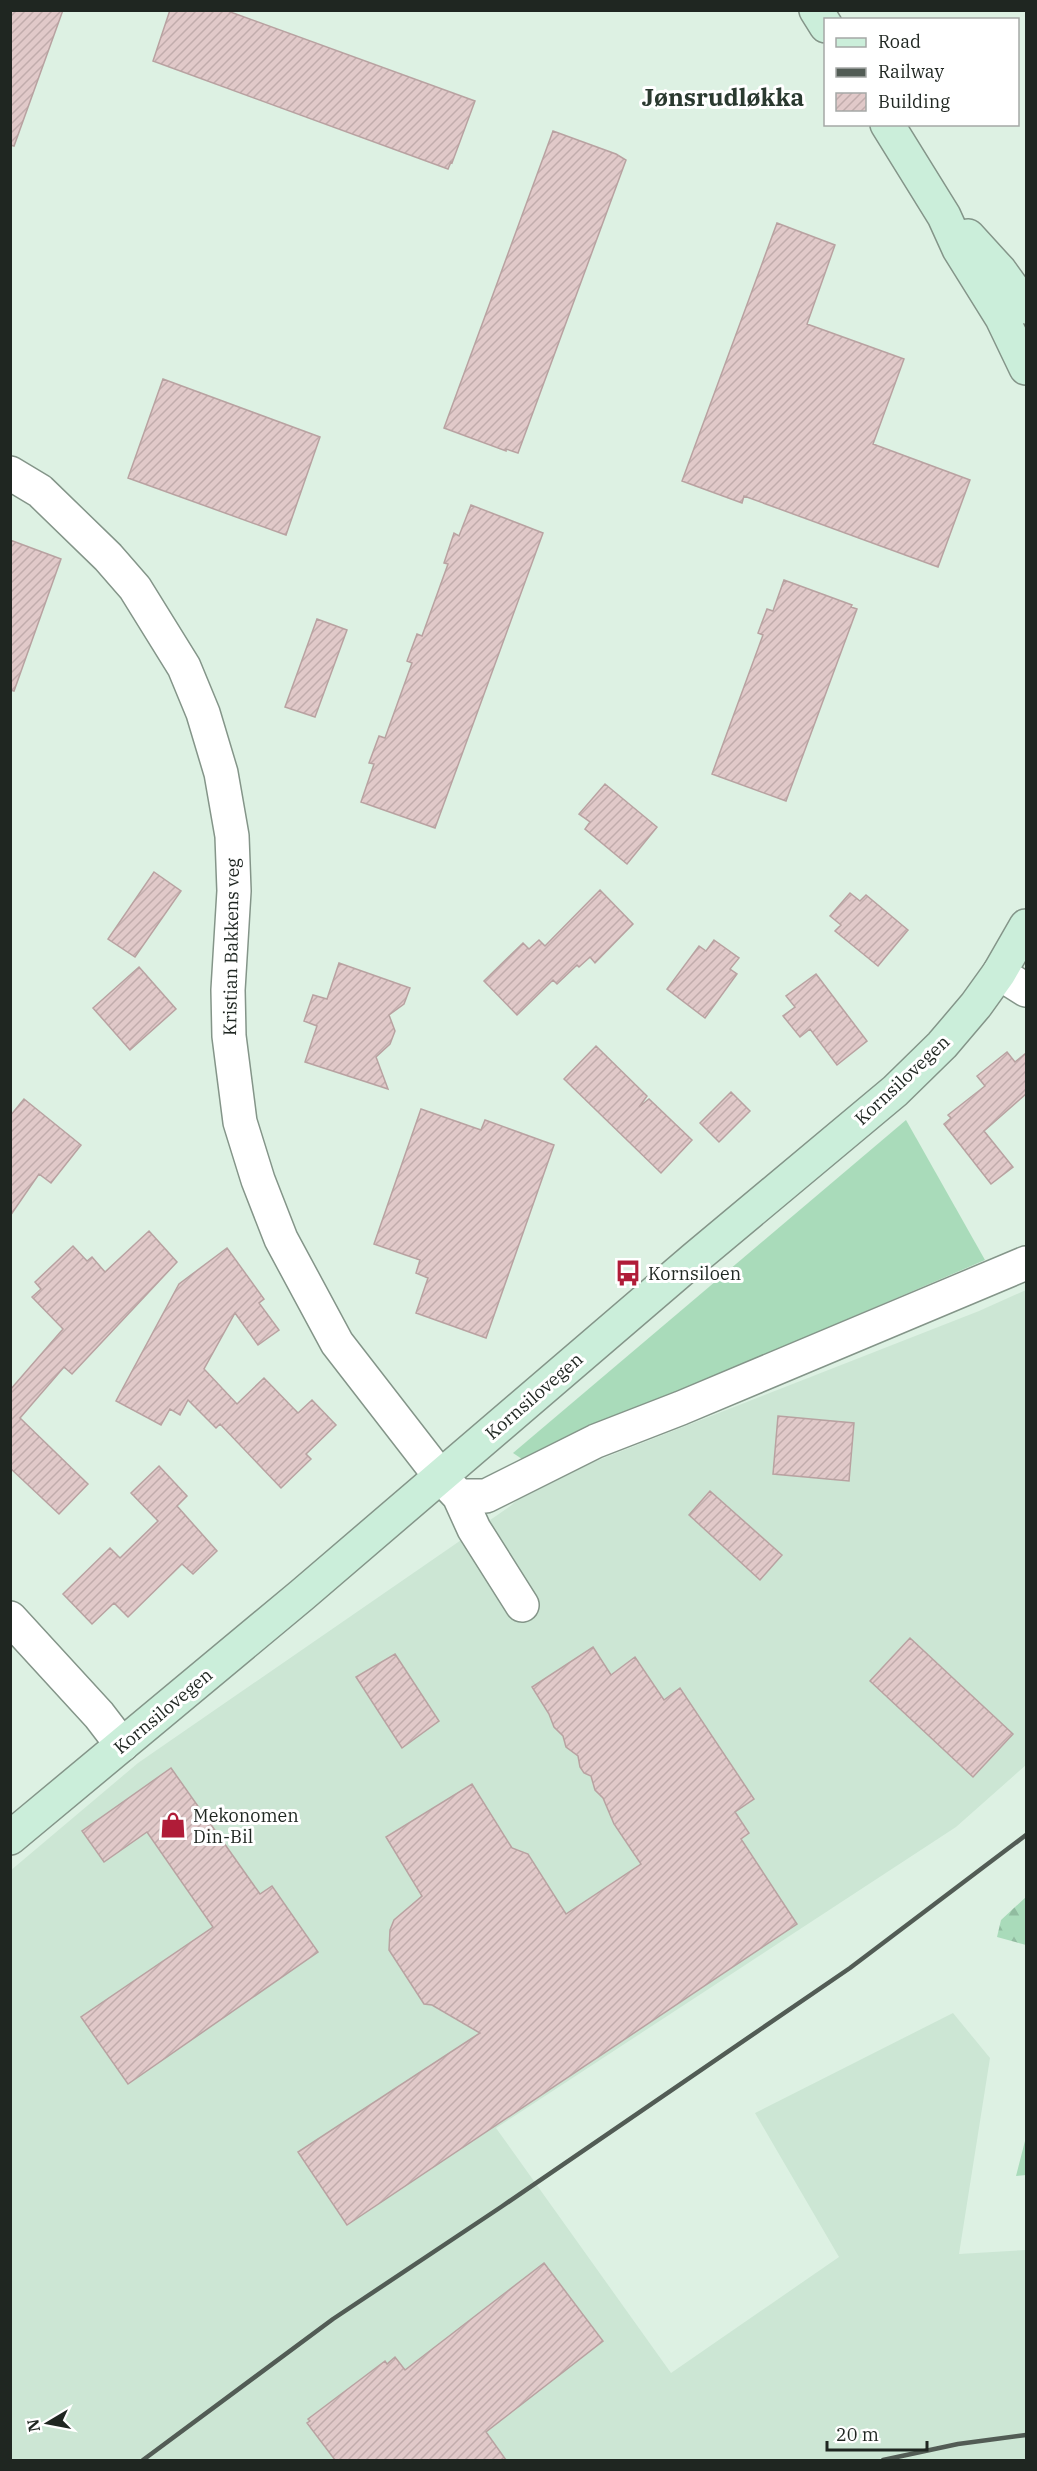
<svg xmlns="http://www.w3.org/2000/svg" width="1037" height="2471" font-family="'IBM Plex Serif',serif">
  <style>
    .built { fill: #cce6d4 }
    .grass { fill: #a9dbba }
    .forest { fill: url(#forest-firs) }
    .building { fill: url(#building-hatch); stroke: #b8a2a1; stroke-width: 1.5 }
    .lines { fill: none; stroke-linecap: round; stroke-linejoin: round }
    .minor-casing { stroke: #849589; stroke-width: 36 }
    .secondary-casing { stroke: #849589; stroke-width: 36 }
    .minor { stroke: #fff; stroke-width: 33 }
    .secondary { stroke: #cbeeda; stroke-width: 33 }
    .rail { stroke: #525c55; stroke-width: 4.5 }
    .labels { text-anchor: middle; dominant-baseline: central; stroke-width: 6; stroke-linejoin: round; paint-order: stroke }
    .street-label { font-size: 18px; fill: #1f2621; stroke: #fff }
    .poi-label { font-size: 18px; fill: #1f2621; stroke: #fff; text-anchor: start }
    .district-label { font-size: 24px; font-weight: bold; fill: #2a392f; stroke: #fff }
  </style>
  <defs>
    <pattern id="forest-firs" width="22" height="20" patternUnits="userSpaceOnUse" patternTransform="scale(1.5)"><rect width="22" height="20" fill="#a9dbba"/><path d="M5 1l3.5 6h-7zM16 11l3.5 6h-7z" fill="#91bca0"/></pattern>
    <pattern id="building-hatch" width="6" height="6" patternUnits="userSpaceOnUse" patternTransform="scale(1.5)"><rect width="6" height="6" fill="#e1c9c9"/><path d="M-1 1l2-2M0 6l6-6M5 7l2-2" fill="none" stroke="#c1acac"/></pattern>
  </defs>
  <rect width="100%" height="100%" fill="#ddf1e3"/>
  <!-- built -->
  <path class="built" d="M 1026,1290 L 1026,1765 L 956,1827 L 496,2128 L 671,2373 L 839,2257 L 755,2113 L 953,2013 L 990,2058 L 959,2254 L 1026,2250 L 1026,2460 L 11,2460 L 10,1871 L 138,1763 L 509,1507 L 535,1485 L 979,1311 Z"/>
  <!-- grass -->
  <path class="grass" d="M 906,1120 L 985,1260 L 522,1459 L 513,1453 Z"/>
  <!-- forest -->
  <path class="forest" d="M 1026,1897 L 1026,1945 L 997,1937 L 1001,1920 Z
    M 1026,2137 L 1026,2175 L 1016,2176 Z"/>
  <!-- building -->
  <path class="building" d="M 10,10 L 63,10 L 14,146 L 10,145 Z
    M 170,10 L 225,10 L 475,101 L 452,163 L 451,162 L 448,169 L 153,61 Z
    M 553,131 L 616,154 L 626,160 L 518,453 L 506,449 L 506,451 L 444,428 Z
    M 777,223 L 835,245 L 807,324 L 904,359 L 873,444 L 970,480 L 938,567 L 744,496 L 742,503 L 682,481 Z
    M 163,379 L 320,437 L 286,535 L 128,478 Z
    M 471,505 L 543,533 L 435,828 L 361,802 L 374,764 L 369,763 L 379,736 L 385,738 L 412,663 L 407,661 L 417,634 L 422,636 L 448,564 L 444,563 L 454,533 L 459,536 Z
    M 10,540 L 61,559 L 14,691 L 10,690 Z
    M 784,580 L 852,605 L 851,607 L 857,609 L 786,801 L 712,774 L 763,635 L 758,633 L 767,609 L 773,611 Z
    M 317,619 L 347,630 L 315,717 L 285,707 Z
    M 605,784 L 657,827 L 627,864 L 585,829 L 590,822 L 579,814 Z
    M 154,872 L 181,891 L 135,957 L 108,939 Z
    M 600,890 L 633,924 L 595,963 L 590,957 L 579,967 L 577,965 L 557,984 L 553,980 L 517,1015 L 484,981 L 523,943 L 529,949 L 539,940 L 545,946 Z
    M 850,893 L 860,901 L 866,895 L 908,930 L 878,966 L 835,931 L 841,925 L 830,916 Z
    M 714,940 L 739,958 L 730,969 L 737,974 L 705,1018 L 667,989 L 699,946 L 706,951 Z
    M 339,963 L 410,988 L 404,1004 L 389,1015 L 395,1031 L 390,1044 L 376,1057 L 388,1089 L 305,1062 L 317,1026 L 304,1021 L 313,995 L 327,999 Z
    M 139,967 L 176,1009 L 130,1050 L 93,1008 Z
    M 816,974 L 867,1041 L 837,1065 L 810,1029 L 800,1037 L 783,1016 L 795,1007 L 786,996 Z
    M 596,1046 L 647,1096 L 639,1107 L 649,1099 L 692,1140 L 661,1173 L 564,1079 Z
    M 1007,1052 L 1015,1062 L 1026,1053 L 1026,1094 L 984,1131 L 1013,1167 L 991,1184 L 944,1124 L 951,1118 L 948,1115 L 985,1086 L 977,1076 Z
    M 731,1092 L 750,1111 L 719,1142 L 700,1123 Z
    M 24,1099 L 81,1145 L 51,1183 L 39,1174 L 10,1216 L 10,1116 Z
    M 421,1109 L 481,1130 L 485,1120 L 554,1145 L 486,1338 L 416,1313 L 428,1278 L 416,1273 L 420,1260 L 374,1244 Z
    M 149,1231 L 177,1262 L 72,1374 L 64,1367 L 20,1418 L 88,1484 L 59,1514 L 10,1468 L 10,1390 L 63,1329 L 32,1297 L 41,1289 L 35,1282 L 73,1246 L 87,1261 L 92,1257 L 105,1272 Z
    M 227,1248 L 264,1299 L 259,1303 L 279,1330 L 258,1345 L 235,1313 L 204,1369 L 237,1404 L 264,1378 L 298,1413 L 312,1400 L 336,1425 L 306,1454 L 311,1459 L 281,1488 L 220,1424 L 216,1428 L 188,1400 L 180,1415 L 170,1409 L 161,1425 L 116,1401 L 179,1284 Z
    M 778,1416 L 854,1423 L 849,1481 L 773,1474 Z
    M 159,1466 L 187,1496 L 177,1506 L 217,1551 L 193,1574 L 182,1564 L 128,1617 L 114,1603 L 92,1624 L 63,1594 L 110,1548 L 120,1558 L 158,1521 L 131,1493 Z
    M 710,1491 L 782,1555 L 760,1580 L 689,1515 Z
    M 910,1638 L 1013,1734 L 973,1777 L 870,1681 Z
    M 593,1647 L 611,1675 L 635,1657 L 664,1700 L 680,1688 L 754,1799 L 735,1812 L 749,1833 L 741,1839 L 797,1924 L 347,2225 L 298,2152 L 480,2033 L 432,2005 L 424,2004 L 389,1950 L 390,1930 L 394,1920 L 422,1896 L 386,1837 L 472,1784 L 512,1848 L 528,1854 L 566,1914 L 641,1864 L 614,1824 L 603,1798 L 595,1790 L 591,1776 L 584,1773 L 580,1767 L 578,1756 L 566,1747 L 563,1736 L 554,1727 L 549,1714 L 532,1687 Z
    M 395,1654 L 439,1721 L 402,1748 L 356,1677 Z
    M 171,1768 L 260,1894 L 272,1886 L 318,1952 L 128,2084 L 81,2017 L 213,1927 L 147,1832 L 104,1862 L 82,1831 Z
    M 544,2263 L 603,2341 L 486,2432 L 506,2460 L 335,2460 L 307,2423 L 310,2421 L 308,2419 L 385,2361 L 387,2364 L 395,2357 L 405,2370 Z"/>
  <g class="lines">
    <!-- minor casing -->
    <g class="minor-casing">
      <path id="minor" d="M 10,473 L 40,491 L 108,557 L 135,588 L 184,667 L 203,713 L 221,773 L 232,836 L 234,891 L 228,990 L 229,1036 L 240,1122 L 258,1180 L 281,1239 L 337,1343 L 440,1476 L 459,1496 L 486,1496 L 596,1441 L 681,1408 L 1026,1263
        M 999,973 L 1026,990
        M 459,1496 L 474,1529 L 522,1605
        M 10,1618 L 99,1715 L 122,1745"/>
    </g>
    <!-- secondary casing -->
    <g class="secondary-casing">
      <path id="secondary" d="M 816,10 L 826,26
        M 887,124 L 944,216 L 959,249 L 1002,318 L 1026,368
        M 968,236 L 1000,271 L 1026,307
        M 10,1838 L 302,1595 L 694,1259 L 895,1091 L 942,1045 L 976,1005 L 999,973 L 1026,926"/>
    </g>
    <!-- minor -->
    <use href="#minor" class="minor"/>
    <!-- secondary -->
    <use href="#secondary" class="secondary"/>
    <!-- rail -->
    <path class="rail" d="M 143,2460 L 333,2319 L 501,2207 L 850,1968 L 1026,1835
      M 883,2460 L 958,2444 L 1026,2435"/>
  </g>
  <!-- icons -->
  <defs>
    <g id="bus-bare" transform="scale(2.07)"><path d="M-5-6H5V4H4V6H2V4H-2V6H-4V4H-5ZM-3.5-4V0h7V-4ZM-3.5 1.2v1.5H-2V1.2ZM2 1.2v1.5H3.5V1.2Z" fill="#b01c38" stroke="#fff" stroke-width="2.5" paint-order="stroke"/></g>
    <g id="shop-bare" transform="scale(2.07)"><path d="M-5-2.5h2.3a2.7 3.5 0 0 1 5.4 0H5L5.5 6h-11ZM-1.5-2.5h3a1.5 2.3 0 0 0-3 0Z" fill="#b01c38" stroke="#fff" stroke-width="2.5" paint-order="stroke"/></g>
  </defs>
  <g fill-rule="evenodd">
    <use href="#bus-bare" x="628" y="1273"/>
    <use href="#shop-bare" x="173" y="1825"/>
  </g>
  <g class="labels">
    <!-- street labels -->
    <g class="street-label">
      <text transform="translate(231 947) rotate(-89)">Kristian Bakkens veg</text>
      <text transform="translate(902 1080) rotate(-43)">Kornsilovegen</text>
      <text transform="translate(534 1396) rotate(-41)">Kornsilovegen</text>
      <text transform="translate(163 1711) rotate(-40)">Kornsilovegen</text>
    </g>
    <!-- poi labels -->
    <g class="poi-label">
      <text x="648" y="1273">Kornsiloen</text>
      <text x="193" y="1815">Mekonomen<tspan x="193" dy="21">Din-Bil</tspan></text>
    </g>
    <!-- district labels -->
    <g class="district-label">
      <text x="723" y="97">Jønsrudløkka</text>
    </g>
  </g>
  <!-- border -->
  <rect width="1037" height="2471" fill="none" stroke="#1f2621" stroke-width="24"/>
  <!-- legend -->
  <rect x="824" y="18" width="195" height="108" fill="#ffffff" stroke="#a5a8a6" stroke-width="1.5"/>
  <rect x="836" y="38" width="30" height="9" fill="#cbeeda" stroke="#a5a8a6" stroke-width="1.5"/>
  <text x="878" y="48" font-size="18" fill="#1f2621">Road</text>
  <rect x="836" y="68" width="30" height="9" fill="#525c55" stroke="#a5a8a6" stroke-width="1.5"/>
  <text x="878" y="78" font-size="18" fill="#1f2621">Railway</text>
  <rect x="836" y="93" width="30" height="18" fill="url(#building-hatch)" stroke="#a5a8a6" stroke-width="1.5"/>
  <text x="878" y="108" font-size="18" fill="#1f2621">Building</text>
  <!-- north arrow -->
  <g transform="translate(48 2423) rotate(260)" stroke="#ffffff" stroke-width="4.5" paint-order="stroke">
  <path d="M0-4.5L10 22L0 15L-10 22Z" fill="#1f2621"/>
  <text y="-9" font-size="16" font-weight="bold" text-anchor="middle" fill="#1f2621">N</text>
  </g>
  <!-- scale -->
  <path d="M827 2441v9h100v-9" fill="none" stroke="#1f2621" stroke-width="3"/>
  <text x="836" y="2441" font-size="18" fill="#1f2621" stroke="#ffffff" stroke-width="4.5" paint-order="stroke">20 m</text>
</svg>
